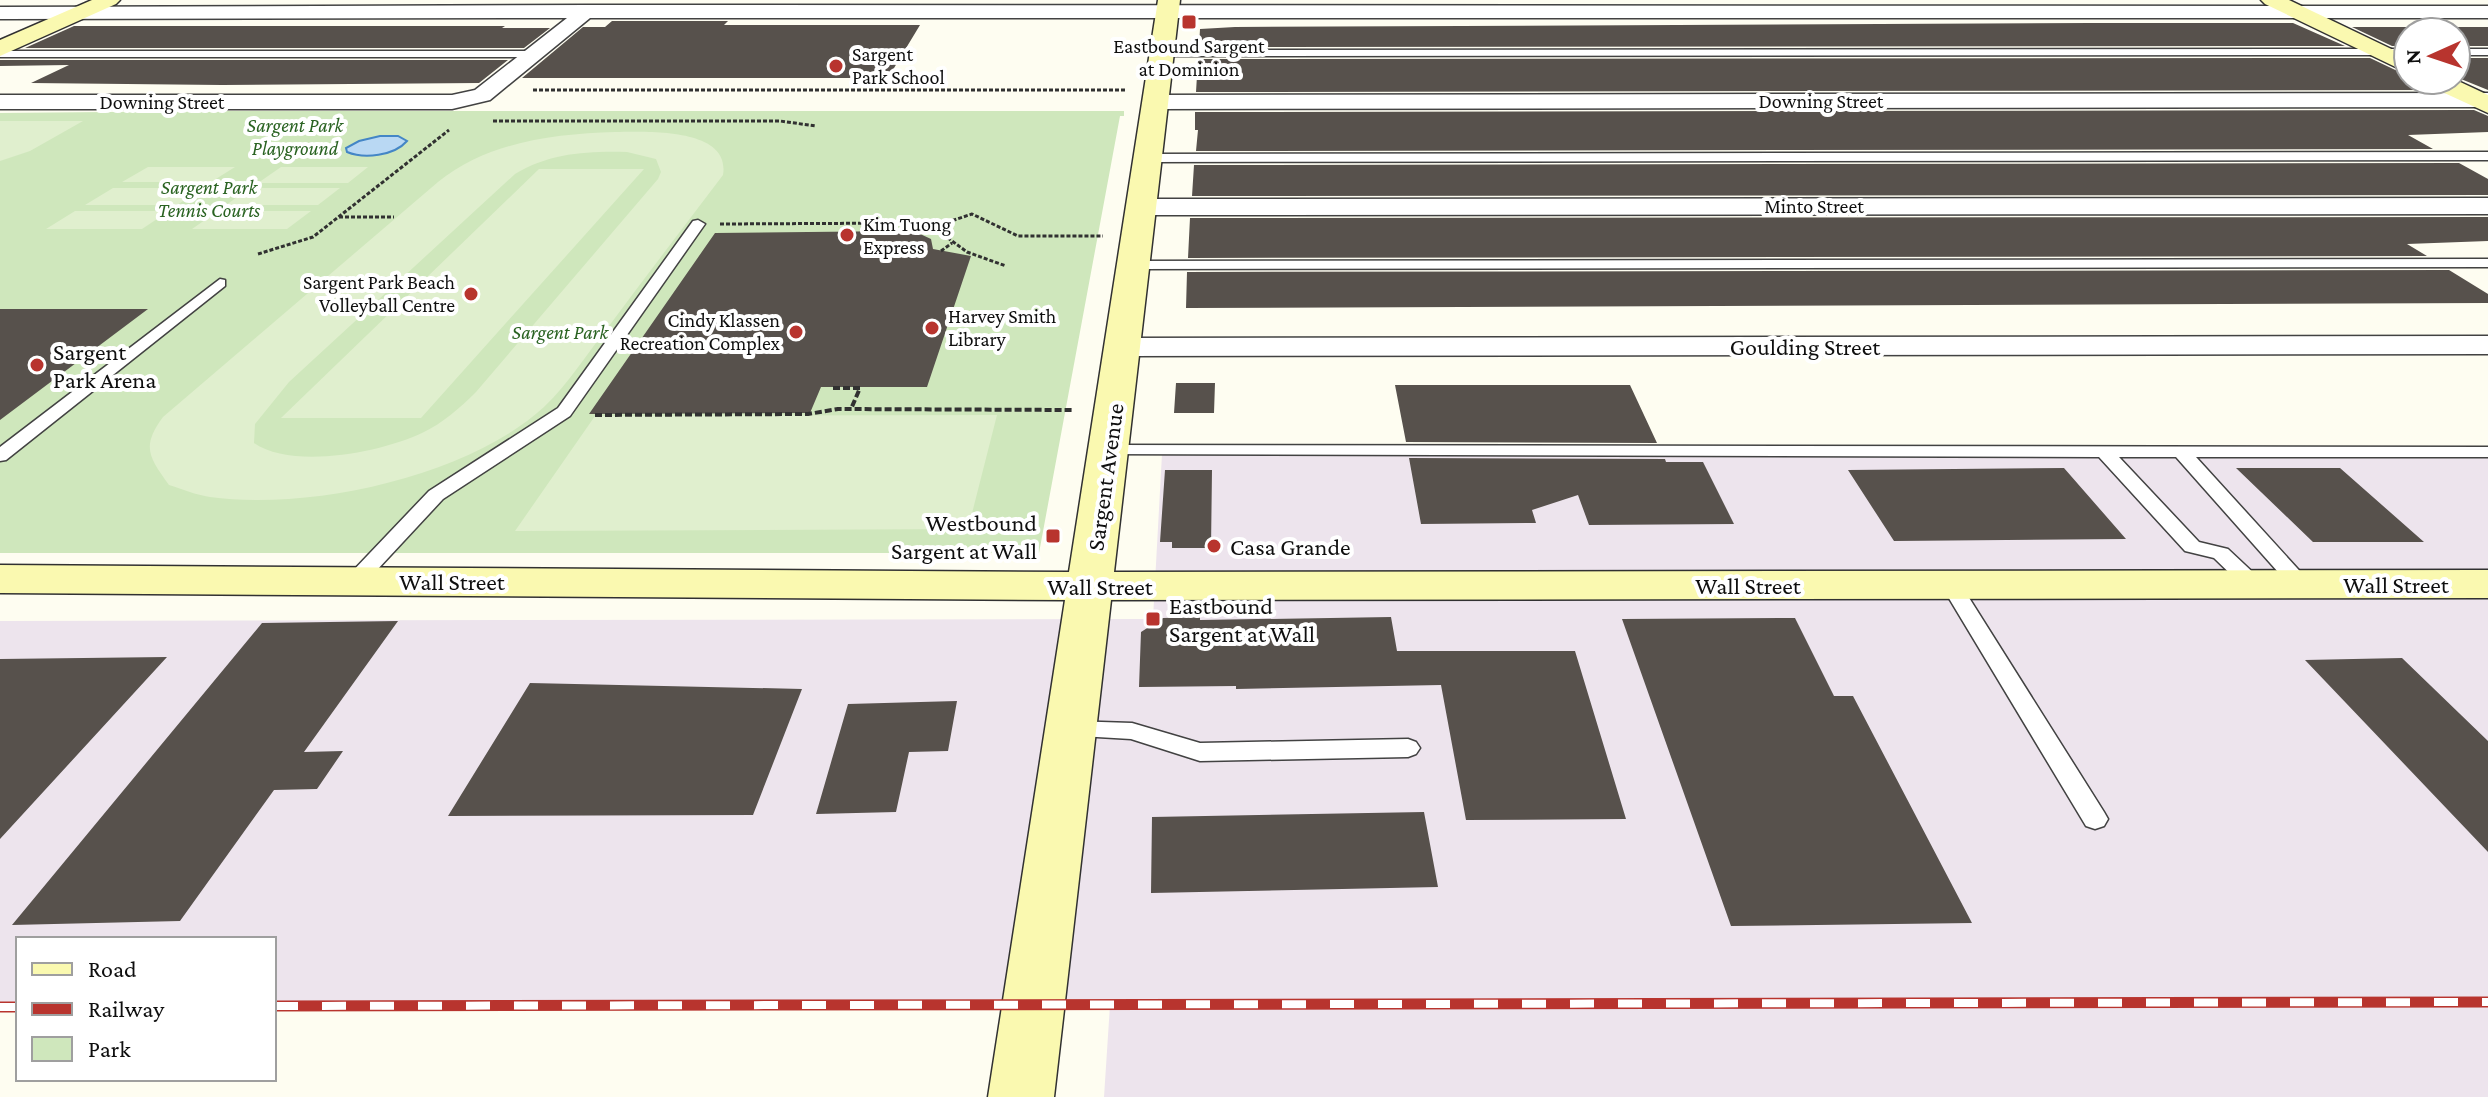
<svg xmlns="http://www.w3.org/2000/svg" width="2488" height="1097" font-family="'Crimson Pro',serif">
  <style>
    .industrial { fill: #ede4ed }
    .green { fill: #cfe7bc }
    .pitch { fill: #e0efce; fill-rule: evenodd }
    .water { fill: #b9d8f3; stroke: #4486c6; stroke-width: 2 }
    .building { fill: #57514c }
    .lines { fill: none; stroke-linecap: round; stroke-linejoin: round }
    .lane-casing { stroke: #424242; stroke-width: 3 }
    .street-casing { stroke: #424242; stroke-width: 3 }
    .secondary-casing { stroke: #313131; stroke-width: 3 }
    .path-far1 { stroke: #313131; stroke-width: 3; stroke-dasharray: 4 2; stroke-linecap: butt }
    .path { stroke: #313131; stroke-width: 4; stroke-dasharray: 7 3; stroke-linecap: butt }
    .lane { fill: #fff; fill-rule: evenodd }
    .street { fill: #fff; fill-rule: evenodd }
    .secondary { fill: #faf9b0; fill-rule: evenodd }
    .rail-casing { stroke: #b8342e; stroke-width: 11 }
    .rail { stroke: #fff; stroke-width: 8; stroke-dasharray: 24; stroke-linecap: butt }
    .poi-dot { fill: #b8342e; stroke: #fff; stroke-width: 3 }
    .labels { text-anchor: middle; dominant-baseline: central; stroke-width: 8; stroke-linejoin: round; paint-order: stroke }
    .far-poi-label { font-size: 20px; fill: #0f0f0f; stroke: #fff; text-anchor: start }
    .far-street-label { font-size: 20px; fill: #0f0f0f; stroke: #fff }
    .far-park-label { font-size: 20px; font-style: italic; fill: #2a6322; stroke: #fff }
    .street-label { font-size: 24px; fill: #0f0f0f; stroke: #fff }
    .poi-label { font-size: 24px; fill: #0f0f0f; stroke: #fff; text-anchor: start }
  </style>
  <rect width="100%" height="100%" fill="#fefdf1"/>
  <!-- industrial -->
  <path class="industrial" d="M 1162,454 L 2488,455 L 2488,1097 L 1104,1097 L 1110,1005 L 274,1006 L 274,939 L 18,939 L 18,1007 L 0,1007 L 0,621 L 1153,619 Z"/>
  <!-- green -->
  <path class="green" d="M 215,111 L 1124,111 L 1124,116 L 1120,116 L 1039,553 L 0,553 L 0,113 Z"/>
  <!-- pitch -->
  <path class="pitch" d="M 0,121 L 83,121 L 30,151 L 0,161 Z
    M 615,132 C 645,132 731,127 723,175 C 685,225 647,275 609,326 C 588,352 569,383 544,407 C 469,476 310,511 210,497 C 196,495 182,489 169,485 C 149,457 141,447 163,417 L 438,182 C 488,142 552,134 615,132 ZM 627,152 L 656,159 L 661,172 L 658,179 L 476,392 C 460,408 443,423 422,433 C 382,452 293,470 254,443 L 255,424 L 289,382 L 515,174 C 550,153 587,151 627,152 Z
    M 148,167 L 235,167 L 211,182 L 122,182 Z
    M 281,167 L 368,167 L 348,183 L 258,183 Z
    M 539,169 L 644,169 L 421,418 L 281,418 Z
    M 113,188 L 203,188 L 177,205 L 85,205 Z
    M 250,188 L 340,188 L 318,205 L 226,205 Z
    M 75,211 L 169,211 L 142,229 L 46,229 Z
    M 218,211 L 311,211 L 287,229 L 192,229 Z
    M 997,415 L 968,529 L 515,531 L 595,416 Z"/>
  <!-- water -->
  <path class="water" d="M 380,136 L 398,136 L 407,141 C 394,156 364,159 347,152 L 346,148 L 359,141 Z"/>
  <!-- building -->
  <path class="building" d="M 612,21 L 728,21 L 724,25 L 920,25 L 888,78 L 522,78 L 583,27 L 605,27 Z
    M 2091,23 L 2293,23 L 2345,46 L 1199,47 L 1200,29 L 1235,27 Z
    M 74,26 L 505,26 L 502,28 L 550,28 L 524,48 L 25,48 Z
    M 2352,27 L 2488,27 L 2488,46 L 2456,46 L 2456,32 L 2408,32 L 2408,46 L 2392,46 Z
    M 2370,58 L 2408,76 L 2408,80 L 2421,80 L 2431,90 L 1196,92 L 1198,59 Z
    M 2456,58 L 2488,58 L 2488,90 L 2456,77 Z
    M 0,60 L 508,60 L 479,83 L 222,85 L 31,83 L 69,65 L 0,66 Z
    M 2474,110 L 2488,116 L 2488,132 L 2408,135 L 2433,149 L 1196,151 L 1198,130 L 1195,130 L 1195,112 Z
    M 2459,163 L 2488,179 L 2488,195 L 1192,196 L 1194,165 Z
    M 2488,217 L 2488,241 L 2407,244 L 2427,256 L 1188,258 L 1190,218 Z
    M 902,231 L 918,233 L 931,239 L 933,249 L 971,256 L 927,387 L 821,387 L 810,413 L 589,414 L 715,233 Z
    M 2449,270 L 2488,294 L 2488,303 L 1186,308 L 1187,272 Z
    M 0,309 L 148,309 L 0,420 Z
    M 1176,383 L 1215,383 L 1214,413 L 1174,413 Z
    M 1395,385 L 1630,385 L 1657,443 L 1406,442 Z
    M 1409,458 L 1665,459 L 1666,462 L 1703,462 L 1734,524 L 1589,525 L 1578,495 L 1532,510 L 1536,523 L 1421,524 Z
    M 2064,468 L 2126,539 L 1894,541 L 1848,470 Z
    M 2236,468 L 2340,468 L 2424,542 L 2313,542 Z
    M 1165,470 L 1212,470 L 1211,548 L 1172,548 L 1172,542 L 1160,542 Z
    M 1200,617 L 1200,620 L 1391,617 L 1397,651 L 1575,651 L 1626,819 L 1466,820 L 1441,685 L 1236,689 L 1236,686 L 1139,687 L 1141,632 L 1163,618 Z
    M 1795,618 L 1834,696 L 1853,696 L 1972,923 L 1731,926 L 1622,619 Z
    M 398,621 L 304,752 L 343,751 L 317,789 L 274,790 L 180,921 L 12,925 L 262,623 Z
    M 167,657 L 0,839 L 0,659 Z
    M 2402,658 L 2488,741 L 2488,852 L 2305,660 Z
    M 530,683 L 802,689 L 753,815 L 448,816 Z
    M 957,701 L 948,751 L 909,752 L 896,812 L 816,814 L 848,704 Z
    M 1424,812 L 1438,887 L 1151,893 L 1152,817 Z"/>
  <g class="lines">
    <!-- lane casing -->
    <g class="lane-casing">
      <path id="lane" d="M 2408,49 L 2408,55 L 1161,56 L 1156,53 L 1161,50 Z
        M 2456,49 L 2488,49 L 2488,55 L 2456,55 Z
        M 0,51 L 535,51 L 540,54 L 535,57 L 0,57 Z
        M 2488,152 L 2488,160 L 1148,162 L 1142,158 L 1148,154 Z
        M 698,220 L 705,224 L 570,416 L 443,499 L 363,585 L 349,585 L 346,580 L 349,575 L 429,491 L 558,408 L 693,221 Z
        M 2488,259 L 2488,267 L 1133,269 L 1126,265 L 1133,261 Z
        M 220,279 L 225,280 L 225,286 L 6,460 L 0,461 L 0,447 Z
        M 1109,445 L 2488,447 L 2488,457 L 2196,457 L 2307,579 L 2310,584 L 2307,589 L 2293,589 L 2176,457 L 2119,457 L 2199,542 L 2228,549 L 2260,579 L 2263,584 L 2260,589 L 2246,589 L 2214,558 L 2185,551 L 2099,457 L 1103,454 L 1100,450 Z
        M 1951,579 L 1961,585 L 2104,812 L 2108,819 L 2104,826 L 2095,829 L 2086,826 L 1941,585 Z
        M 1071,721 L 1132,723 L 1200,743 L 1408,739 L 1416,742 L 1420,748 L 1416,754 L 1408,757 L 1200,761 L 1131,739 L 1063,735 L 1059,729 L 1063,723 Z"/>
    </g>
    <!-- street casing -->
    <g class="street-casing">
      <path id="street" d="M 588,5 L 2488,6 L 2488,18 L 590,18 L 490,100 L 452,109 L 0,109 L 0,95 L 452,95 L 475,90 L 567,18 L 0,19 L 0,7 Z
        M 2488,93 L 2488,107 L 1155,109 L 1144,102 L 1155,95 Z
        M 2488,198 L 2488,214 L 1141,215 L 1132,212 L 1128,207 L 1132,202 L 1141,199 Z
        M 2488,336 L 2488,354 L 1123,356 L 1112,354 L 1108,347 L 1112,340 L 1123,338 Z"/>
    </g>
    <!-- secondary casing -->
    <g class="secondary-casing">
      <path id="secondary" d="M 92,0 L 120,0 L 116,4 L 0,56 L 0,40 Z
        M 1158,0 L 1180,0 L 1114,572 L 2488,570 L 2488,598 L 1111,600 L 1054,1097 L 988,1097 L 1065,600 L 0,593 L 0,565 L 1069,572 Z
        M 2261,0 L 2289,0 L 2408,57 L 2408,73 L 2265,4 Z
        M 2424,80 L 2456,80 L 2488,95 L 2488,113 L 2427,85 Z"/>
    </g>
    <!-- path-far1 -->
    <path class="path-far1" d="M 533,90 L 1127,90
      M 493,121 L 780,121 L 816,126
      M 339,217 L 394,217
      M 720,224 L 915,223 L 933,227 L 972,214 L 1018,236 L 1103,236
      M 933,227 L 967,252 L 1006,266
      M 941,251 L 952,243
      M 258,254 L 313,237 L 449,130"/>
    <!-- path -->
    <path class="path" d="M 833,388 L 860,388 L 851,409
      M 595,415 L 808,414 L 838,409 L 1073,410"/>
    <!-- lane -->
    <use href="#lane" class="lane"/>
    <!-- street -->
    <use href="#street" class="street"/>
    <!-- secondary -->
    <use href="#secondary" class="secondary"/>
    <!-- rail casing -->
    <g class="rail-casing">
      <path id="rail" d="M 274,1006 L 2488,1002
        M 0,1007 L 18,1007"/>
    </g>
    <!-- rail -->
    <use href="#rail" class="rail"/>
  </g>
  <!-- markers -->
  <g class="poi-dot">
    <rect x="1181" y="14" width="16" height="16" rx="4"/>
    <circle cx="836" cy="66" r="8"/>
    <circle cx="847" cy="235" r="8"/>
    <circle cx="471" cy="294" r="8"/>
    <circle cx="932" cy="328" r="8"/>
    <circle cx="796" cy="332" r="8"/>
    <circle cx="37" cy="365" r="8"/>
    <rect x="1045" y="528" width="16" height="16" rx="4"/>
    <circle cx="1214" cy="546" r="8"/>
    <rect x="1145" y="611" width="16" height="16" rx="4"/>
  </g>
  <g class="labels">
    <!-- far-poi labels -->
    <g class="far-poi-label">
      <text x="1189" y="46" text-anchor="middle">Eastbound Sargent<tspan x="1189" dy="23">at Dominion</tspan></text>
      <text x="852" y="54">Sargent<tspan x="852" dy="23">Park School</tspan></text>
      <text x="863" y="224">Kim Tuong<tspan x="863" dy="23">Express</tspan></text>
      <text x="455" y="282" text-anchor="end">Sargent Park Beach<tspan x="455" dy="23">Volleyball Centre</tspan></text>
      <text x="948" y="316">Harvey Smith<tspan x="948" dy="23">Library</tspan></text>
      <text x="780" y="320" text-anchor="end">Cindy Klassen<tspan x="780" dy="23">Recreation Complex</tspan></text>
    </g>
    <!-- far-street labels -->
    <g class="far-street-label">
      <text x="1821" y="101">Downing Street</text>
      <text x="162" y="102">Downing Street</text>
      <text x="1814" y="206">Minto Street</text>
    </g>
    <!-- far-park labels -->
    <g class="far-park-label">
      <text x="295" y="125">Sargent Park<tspan x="295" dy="23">Playground</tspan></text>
      <text x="209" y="187">Sargent Park<tspan x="209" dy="23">Tennis Courts</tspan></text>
      <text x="560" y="332">Sargent Park</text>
    </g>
    <!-- street labels -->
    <g class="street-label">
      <text x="1805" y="346">Goulding Street</text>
      <text transform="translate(1105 477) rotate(-82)">Sargent Avenue</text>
      <text x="452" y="581">Wall Street</text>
      <text x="2396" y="584">Wall Street</text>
      <text x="1748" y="585">Wall Street</text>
      <text x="1100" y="586">Wall Street</text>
    </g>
    <!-- poi labels -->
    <g class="poi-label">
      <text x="53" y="351">Sargent<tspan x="53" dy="28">Park Arena</tspan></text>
      <text x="1037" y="522" text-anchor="end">Westbound<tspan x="1037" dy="28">Sargent at Wall</tspan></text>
      <text x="1230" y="546">Casa Grande</text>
      <text x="1169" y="605">Eastbound<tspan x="1169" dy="28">Sargent at Wall</tspan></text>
    </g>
  </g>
  <!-- legend -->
  <rect x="16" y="937" width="260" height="144" fill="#ffffff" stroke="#9f9f9f" stroke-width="2"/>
  <rect x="32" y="963" width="40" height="12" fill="#faf9b0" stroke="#9f9f9f" stroke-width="2"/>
  <text x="88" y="977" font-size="24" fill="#0f0f0f">Road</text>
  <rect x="32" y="1003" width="40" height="12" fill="#b8342e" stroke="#9f9f9f" stroke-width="2"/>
  <text x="88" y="1017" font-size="24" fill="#0f0f0f">Railway</text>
  <rect x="32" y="1037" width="40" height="24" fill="#cfe7bc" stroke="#9f9f9f" stroke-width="2"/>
  <text x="88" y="1057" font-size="24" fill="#0f0f0f">Park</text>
  <!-- north arrow -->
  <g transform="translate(2432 56) rotate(267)"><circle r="38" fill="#ffffff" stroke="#9f9f9f" stroke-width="2"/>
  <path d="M0-6L14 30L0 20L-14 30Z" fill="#b8342e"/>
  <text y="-12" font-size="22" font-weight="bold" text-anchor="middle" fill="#0f0f0f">N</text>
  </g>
</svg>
